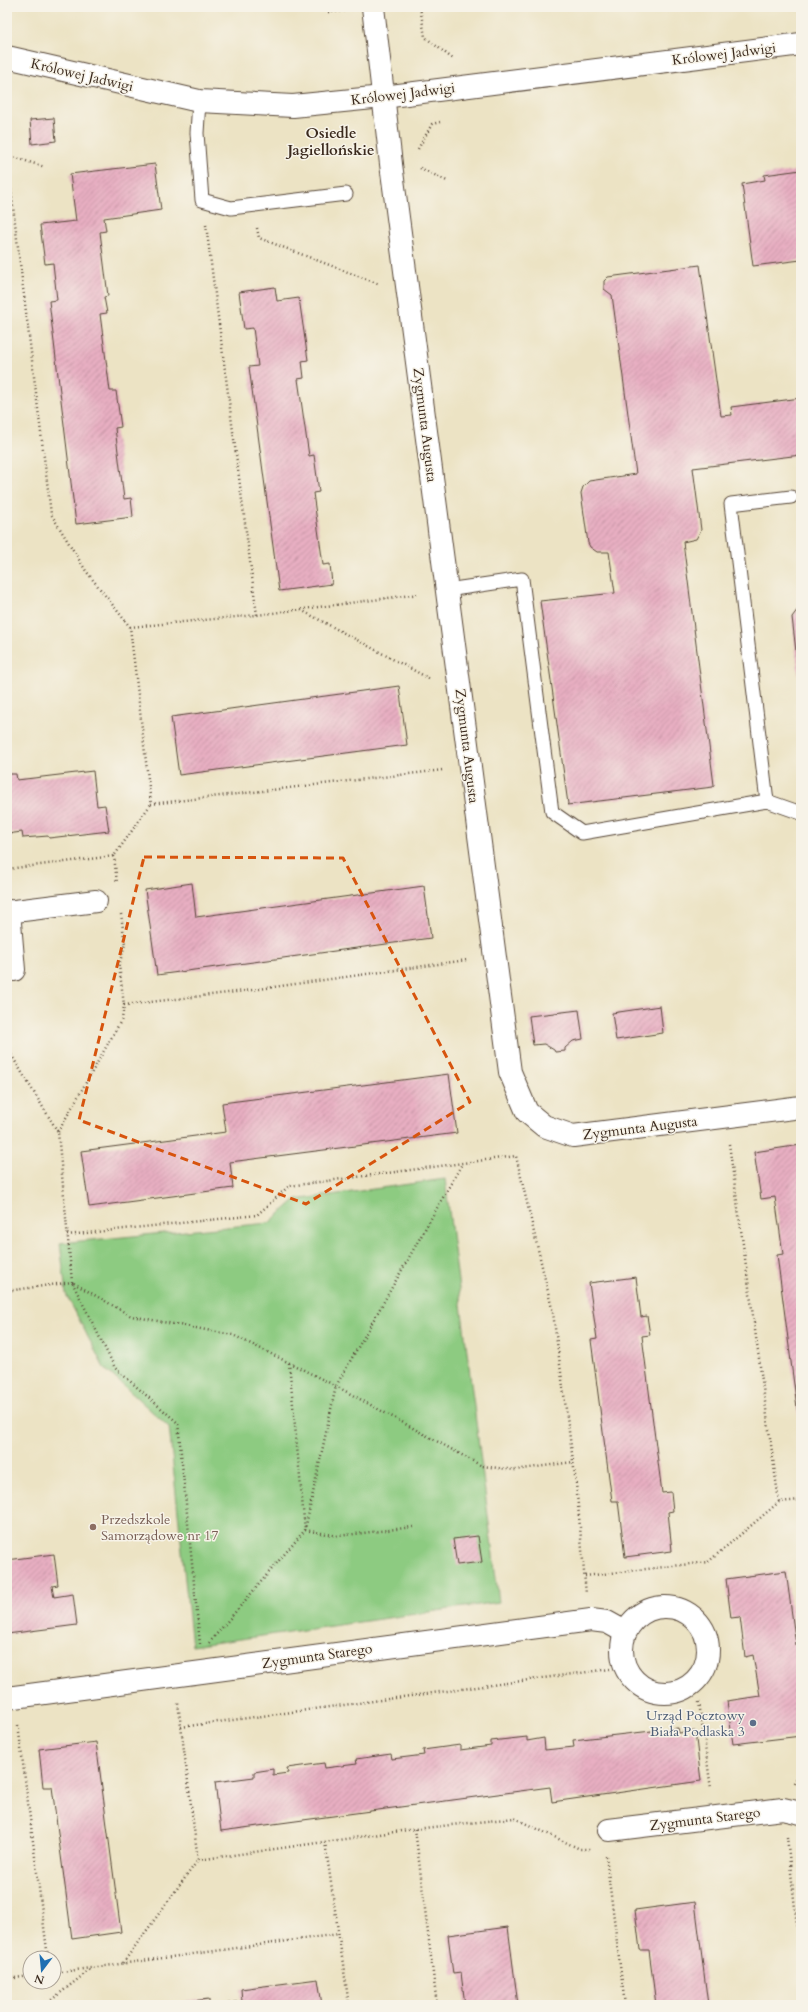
<svg xmlns="http://www.w3.org/2000/svg" width="808" height="2012" font-family="Cardo,serif">
  <style>
    .green { fill: #8dcb81; stroke: #647a50 }
    .building { fill: url(#building-hatch) }
    .lines { fill: none; stroke-linecap: round; stroke-linejoin: round }
    .lane-casing { stroke: #564637; stroke-width: 15 }
    .street-casing { stroke: #564637; stroke-width: 24 }
    .secondary-casing { stroke: #564637; stroke-width: 24 }
    .path { stroke: #564637; stroke-width: 2.5; stroke-dasharray: 1 3; stroke-linecap: butt }
    .lane { stroke: #fff; stroke-width: 13 }
    .street { stroke: #fff; stroke-width: 22 }
    .secondary { stroke: #fff; stroke-width: 22 }
    .marked { fill: none; stroke: #d7540e; stroke-width: 3; stroke-dasharray: 8 5; stroke-linejoin: round }
    .education-dot { fill: #8d6e63; stroke: #f7f3e8; stroke-width: 1.5 }
    .service-dot { fill: #5c6f8a; stroke: #f7f3e8; stroke-width: 1.5 }
    .labels { text-anchor: middle; dominant-baseline: central; stroke-width: 3; stroke-linejoin: round; paint-order: stroke }
    .street-label { font-size: 14px; fill: #3b2a1e; stroke: #f7f3e8 }
    .education-label { font-size: 14px; fill: #785e54; stroke: #f7f3e8; text-anchor: start }
    .service-label { font-size: 14px; fill: #4e5e75; stroke: #f7f3e8; text-anchor: end }
    .neighbourhood-label { font-size: 15px; font-weight: bold; fill: #3b2a1e; stroke: #f7f3e8 }
  </style>
  <defs>
    <pattern id="building-hatch" width="6" height="6" patternUnits="userSpaceOnUse"><rect width="6" height="6" fill="#e8afc2"/><path d="M-1 1l2-2M0 6l6-6M5 7l2-2" fill="none" stroke="#bd8f9d"/></pattern>
  </defs>
  <rect width="100%" height="100%" fill="#f7f3e8"/>
  <filter id="ink" filterUnits="userSpaceOnUse"><feTurbulence type="fractalNoise" baseFrequency=".025" numOctaves="2"/><feDisplacementMap in="SourceGraphic" scale="8" xChannelSelector="R" yChannelSelector="G"/><feConvolveMatrix kernelMatrix="1 2 1 2 8 2 1 2 1" color-interpolation-filters="sRGB"/></filter>
  <filter id="wash" filterUnits="userSpaceOnUse"><feTurbulence type="fractalNoise" baseFrequency=".012" numOctaves="4" result="noise"/><feDisplacementMap in="SourceGraphic" scale="16" xChannelSelector="R" yChannelSelector="G"/><feGaussianBlur stdDeviation="0.9" result="paint"/><feColorMatrix in="noise" values="0 0 0 0 0 0 0 0 0 0 0 0 0 0 0 0 0 1.4 0 .05"/><feComposite in="paint" operator="in"/></filter>
  <g filter="url(#wash)">
    <rect width="100%" height="100%" fill="#ece3c4"/>
    <!-- green -->
    <path class="green" d="M 445,1179 L 499,1602 L 192,1646 L 169,1427 L 104,1368 L 66,1294 L 60,1243 L 269,1223 L 295,1200 Z"/>
    <g id="blocks">
      <!-- building -->
      <path class="building" d="M 54,118 L 56,141 L 32,144 L 30,120 Z
        M 155,164 L 161,210 L 104,218 L 106,231 L 100,232 L 108,296 L 104,297 L 107,313 L 100,314 L 110,391 L 116,391 L 121,427 L 115,428 L 124,499 L 131,498 L 133,517 L 76,524 L 49,301 L 57,300 L 53,263 L 45,264 L 40,225 L 76,221 L 70,174 Z
        M 801,170 L 801,260 L 753,266 L 742,184 L 765,180 L 764,175 Z
        M 700,265 L 721,416 L 732,415 L 731,407 L 801,398 L 801,455 L 693,468 L 701,530 L 696,539 L 683,542 L 714,785 L 713,787 L 567,805 L 568,804 L 540,601 L 615,593 L 609,552 L 597,552 L 590,547 L 588,543 L 581,493 L 583,487 L 589,481 L 636,474 L 612,295 L 604,289 L 604,281 L 608,277 Z
        M 275,287 L 277,301 L 299,298 L 308,360 L 302,361 L 304,378 L 298,379 L 309,456 L 314,455 L 319,492 L 313,493 L 323,565 L 330,564 L 332,584 L 279,591 L 249,367 L 258,366 L 253,328 L 244,329 L 239,292 Z
        M 801,605 L 801,686 L 800,686 L 792,617 Z
        M 399,686 L 407,745 L 179,775 L 171,717 Z
        M 93,771 L 97,806 L 105,805 L 109,831 L 49,838 L 48,836 L 23,838 L 22,832 L 7,834 L 7,774 L 16,774 L 17,780 Z
        M 192,883 L 196,917 L 424,886 L 431,938 L 157,975 L 145,890 Z
        M 660,1006 L 663,1033 L 616,1040 L 612,1013 Z
        M 579,1010 L 583,1039 L 573,1041 L 565,1048 L 565,1051 L 555,1052 L 554,1050 L 544,1044 L 533,1045 L 529,1016 Z
        M 449,1074 L 457,1133 L 230,1162 L 233,1188 L 89,1207 L 81,1151 L 226,1132 L 222,1103 Z
        M 801,1145 L 801,1415 L 798,1415 L 777,1255 L 783,1254 L 775,1197 L 761,1199 L 754,1152 Z
        M 636,1277 L 641,1317 L 647,1316 L 650,1335 L 642,1336 L 662,1493 L 671,1492 L 673,1511 L 668,1512 L 672,1551 L 625,1557 L 618,1501 L 612,1501 L 591,1340 L 597,1339 L 589,1283 Z
        M 478,1536 L 482,1562 L 457,1565 L 453,1539 Z
        M 54,1554 L 58,1585 L 52,1586 L 54,1597 L 73,1594 L 77,1625 L 7,1634 L 7,1560 Z
        M 786,1571 L 796,1645 L 801,1644 L 801,1736 L 733,1744 L 727,1701 L 760,1696 L 753,1655 L 745,1657 L 740,1617 L 731,1618 L 726,1579 Z
        M 678,1728 L 679,1733 L 695,1731 L 701,1781 L 552,1802 L 550,1787 L 221,1831 L 215,1782 L 254,1777 L 254,1772 L 273,1769 L 273,1775 L 288,1773 L 287,1768 L 324,1763 L 325,1768 L 357,1764 L 356,1759 L 391,1754 L 392,1759 L 424,1755 L 423,1750 L 460,1745 L 460,1750 L 491,1746 L 491,1741 L 527,1737 L 527,1741 L 544,1738 L 545,1750 L 574,1747 L 573,1740 Z
        M 96,1742 L 121,1932 L 72,1939 L 52,1787 L 43,1787 L 39,1749 Z
        M 695,1902 L 708,2005 L 656,2005 L 649,1950 L 640,1950 L 635,1910 Z
        M 508,1927 L 518,2005 L 465,2005 L 461,1973 L 453,1974 L 448,1935 Z
        M 318,1979 L 322,2005 L 218,2005 L 242,2001 L 241,1989 Z
        M 209,1999 L 209,2005 L 174,2005 L 174,2003 Z"/>
    </g>
  </g>
  <g filter="url(#ink)">
    <use href="#blocks" fill-opacity="0" stroke="#564637" stroke-width="1"/>
    <g class="lines">
      <!-- lane casing -->
      <g class="lane-casing">
        <path id="lane" d="M 199,101 L 197,133 L 202,200 L 231,208 L 346,194
          M 447,590 L 522,579 L 552,812 L 582,833 L 767,801 L 801,813
          M 767,801 L 731,504 L 791,497"/>
      </g>
      <!-- street casing -->
      <g class="street-casing">
        <path id="street" d="M 373,7 L 391,164 L 510,1072 L 527,1112 L 544,1126 L 573,1136 L 801,1107
          M 9,911 L 14,970
          M 7,912 L 96,901
          M622 1650a43 43 0 1 1 86 0a43 43 0 1 1-86 0Z
          M 7,1698 L 591,1620 L 607,1622 L 625,1632
          M 609,1830 L 783,1809 L 801,1813"/>
      </g>
      <!-- secondary casing -->
      <g class="secondary-casing">
        <path id="secondary" d="M 7,57 L 199,101 L 293,106 L 383,97 L 801,44"/>
      </g>
      <!-- path -->
      <path class="path" d="M 420,7 L 425,37 L 453,59
        M 328,12 L 346,11
        M 418,149 L 432,124 L 440,122
        M 7,155 L 45,167
        M 7,158 L 51,514 L 86,571 L 130,627 L 151,804 L 114,856 L 7,869
        M 420,168 L 447,181
        M 206,225 L 257,615
        M 257,228 L 259,238 L 379,284
        M 301,610 L 430,679
        M 130,627 L 257,615 L 419,594
        M 151,804 L 443,770
        M 114,856 L 117,883
        M 121,914 L 125,944 L 119,965 L 124,1005
        M 7,1048 L 58,1132 L 72,1282 L 7,1291
        M 58,1132 L 122,1019 L 124,1005 L 245,991 L 467,960
        M 729,1144 L 779,1502
        M 67,1235 L 257,1215 L 289,1186 L 516,1156 L 553,1313 L 576,1483 L 586,1594
        M 289,1363 L 305,1530 L 338,1536 L 413,1527
        M 585,1576 L 708,1562 L 779,1502 L 801,1500
        M 209,1643 L 305,1530 L 336,1386 L 462,1164
        M 200,1644 L 178,1423 L 115,1368 L 72,1282 L 131,1316 L 233,1335 L 336,1386 L 482,1466 L 515,1470 L 573,1462
        M 699,1702 L 711,1789
        M 18,1725 L 48,1958
        M 181,1727 L 610,1669
        M 794,1783 L 796,1778 L 801,1778
        M 415,1829 L 437,2005
        M 787,1837 L 801,1961
        M 325,1842 L 349,2005
        M 606,1856 L 625,2005
        M 198,1860 L 415,1829 L 514,1818 L 580,1849 L 590,1849
        M 123,1963 L 198,1860 L 178,1703
        M 54,1973 L 339,1934
        M 7,1979 L 30,1976
        M 45,2005 L 92,1968"/>
      <!-- lane -->
      <use href="#lane" class="lane"/>
      <!-- street -->
      <use href="#street" class="street"/>
      <!-- secondary -->
      <use href="#secondary" class="secondary"/>
    </g>
  </g>
  <!-- marked area -->
  <path class="marked" d="M 144,857 L 343,858 L 470,1102 L 306,1204 L 79,1120 Z"/>
  <!-- markers -->
  <circle class="education-dot" cx="93" cy="1527" r="4"/>
  <circle class="service-dot" cx="753" cy="1723" r="4"/>
  <g class="labels">
    <!-- street labels -->
    <g class="street-label">
      <text transform="translate(724 54) rotate(-7)">Królowej Jadwigi</text>
      <text transform="translate(82 75) rotate(13)">Królowej Jadwigi</text>
      <text transform="translate(403 94) rotate(-7)">Królowej Jadwigi</text>
      <text transform="translate(425 425) rotate(83)">Zygmunta Augusta</text>
      <text transform="translate(467 746) rotate(83)">Zygmunta Augusta</text>
      <text transform="translate(640 1128) rotate(-7)">Zygmunta Augusta</text>
      <text transform="translate(317 1656) rotate(-8)">Zygmunta Starego</text>
      <text transform="translate(705 1819) rotate(-7)">Zygmunta Starego</text>
    </g>
    <!-- education labels -->
    <g class="education-label">
      <text x="101" y="1519">Przedszkole<tspan x="101" dy="16">Samorządowe nr 17</tspan></text>
    </g>
    <!-- service labels -->
    <g class="service-label">
      <text x="745" y="1715">Urząd Pocztowy<tspan x="745" dy="16">Biała Podlaska 3</tspan></text>
    </g>
    <!-- neighbourhood labels -->
    <g class="neighbourhood-label">
      <text x="331" y="133">Osiedle<tspan x="331" dy="17">Jagiellońskie</tspan></text>
    </g>
  </g>
  <!-- margin -->
  <rect width="808" height="2012" fill="none" stroke="#f7f3e8" stroke-width="24"/>
  <!-- north arrow -->
  <g transform="translate(42 1970) rotate(196)"><circle r="19" fill="#f7f3e8" stroke="#aca397"/>
  <path d="M0-3L7 15L0 10L-7 15Z" fill="#1f6fb2"/>
  <text y="-6" font-size="11" font-weight="bold" text-anchor="middle" fill="#3b2a1e">N</text>
  </g>
</svg>
